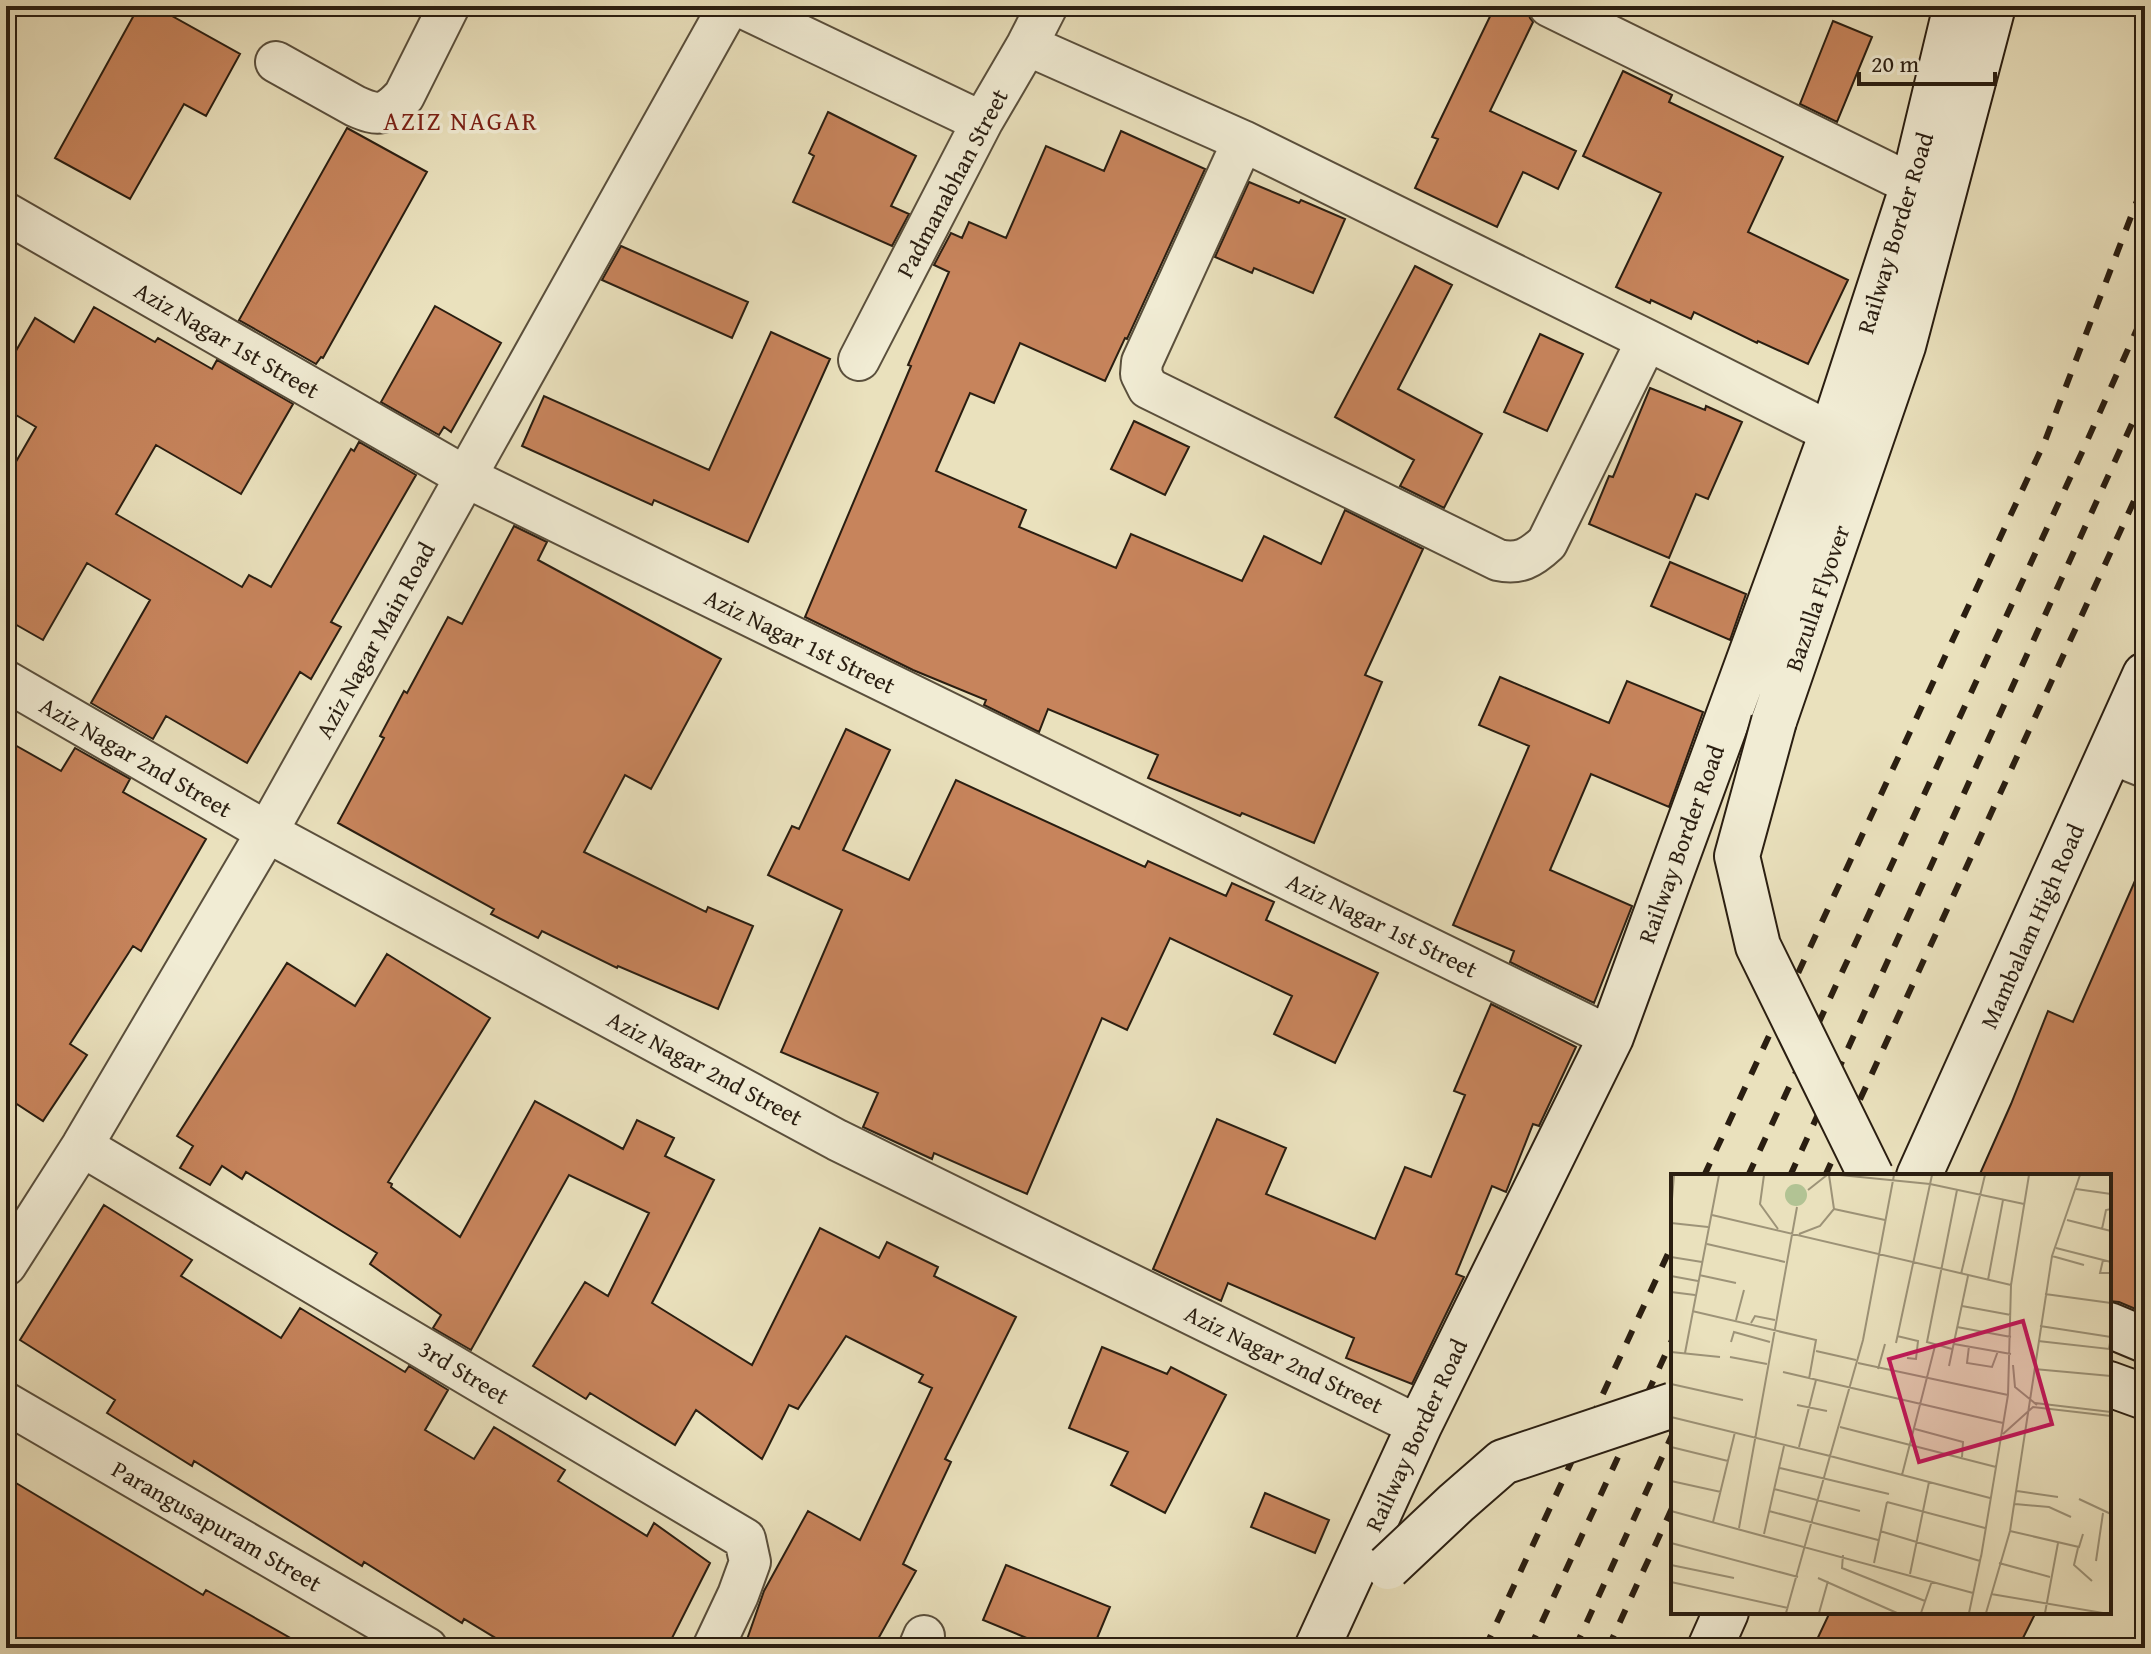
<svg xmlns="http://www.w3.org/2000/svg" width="2151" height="1654" font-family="'Gentium Book Plus',serif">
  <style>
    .building { fill: #c7845c; stroke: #2a1e11; stroke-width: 2 }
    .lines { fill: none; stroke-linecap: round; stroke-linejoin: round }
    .street-casing { stroke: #5a4f3c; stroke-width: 44 }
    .secondary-casing { stroke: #2a1e11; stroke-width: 48 }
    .street { stroke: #f1ecd4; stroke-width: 40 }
    .secondary { stroke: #f1ecd4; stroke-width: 44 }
    .rail { stroke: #2a1e11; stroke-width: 6; stroke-dasharray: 14 14; stroke-linecap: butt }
    .secondary-bridge-casing { stroke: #2a1e11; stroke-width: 48; stroke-linecap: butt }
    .secondary-bridge { stroke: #f1ecd4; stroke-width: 44 }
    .labels { text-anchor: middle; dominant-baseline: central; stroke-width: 7; stroke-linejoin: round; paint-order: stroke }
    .street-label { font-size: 24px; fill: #2a1e11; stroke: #f1ecd4 }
    .neighbourhood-label { font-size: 26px; letter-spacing: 2px; fill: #7a1f14; stroke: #f1ecd4 }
    .inset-road { fill: none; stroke: #9d9378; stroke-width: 2 }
    .view { fill: #c2185b; fill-opacity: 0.15; stroke: #c2185b; stroke-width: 4 }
    .inset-edge { fill: none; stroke: #2a1e11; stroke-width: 4 }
  </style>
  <rect width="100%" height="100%" fill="#eae1bd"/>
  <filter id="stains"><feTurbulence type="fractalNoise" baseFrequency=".0025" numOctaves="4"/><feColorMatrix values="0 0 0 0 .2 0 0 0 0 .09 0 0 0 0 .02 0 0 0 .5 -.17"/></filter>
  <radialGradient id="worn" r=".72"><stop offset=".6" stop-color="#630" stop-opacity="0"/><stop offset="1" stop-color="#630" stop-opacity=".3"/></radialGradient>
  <!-- building -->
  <path class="building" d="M 139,6 L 154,6 L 240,54 L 206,116 L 184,104 L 130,199 L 55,158 Z
    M 1495,6 L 1526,6 L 1530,18 L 1533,22 L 1490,111 L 1576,151 L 1558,189 L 1523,172 L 1497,227 L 1415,188 L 1438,139 L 1432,137 Z
    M 1833,21 L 1872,37 L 1837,122 L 1800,104 Z
    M 1623,71 L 1672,95 L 1669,102 L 1783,157 L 1748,232 L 1848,280 L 1808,364 L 1758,341 L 1757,343 L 1694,312 L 1691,319 L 1651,300 L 1650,303 L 1616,287 L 1661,193 L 1583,156 Z
    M 828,112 L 916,156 L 891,206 L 909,214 L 892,246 L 793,202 L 814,156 L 809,153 Z
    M 347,128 L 427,172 L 323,358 L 321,357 L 316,364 L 239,320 Z
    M 1121,131 L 1205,169 L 1127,339 L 1125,338 L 1105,381 L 1020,343 L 994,403 L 970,393 L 936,471 L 1026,510 L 1019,527 L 1116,568 L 1131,534 L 1242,581 L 1264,536 L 1321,564 L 1345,510 L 1423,549 L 1365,675 L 1382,682 L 1314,843 L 1242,813 L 1240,816 L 1148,778 L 1158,755 L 1048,709 L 1039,732 L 984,705 L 986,700 L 913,670 L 805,617 L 911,366 L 908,365 L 949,272 L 934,265 L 951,233 L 962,238 L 969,222 L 1006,238 L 1046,146 L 1104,171 Z
    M 1249,182 L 1299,203 L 1301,200 L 1345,219 L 1313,293 L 1254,268 L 1252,273 L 1215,257 Z
    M 621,246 L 748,302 L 732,338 L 602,280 Z
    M 1415,266 L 1452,285 L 1398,389 L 1482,434 L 1444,508 L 1400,486 L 1414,460 L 1335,417 Z
    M 435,306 L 501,343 L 451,432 L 444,427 L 439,435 L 381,402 Z
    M 94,307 L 155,342 L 158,338 L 212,369 L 217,360 L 293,404 L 241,494 L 156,445 L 116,514 L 242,587 L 249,575 L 271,587 L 351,449 L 354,451 L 359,442 L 416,475 L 331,622 L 341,627 L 311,679 L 300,672 L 247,763 L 166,716 L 153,739 L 91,703 L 150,600 L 87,563 L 43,640 L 6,619 L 6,479 L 36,427 L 6,409 L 6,368 L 35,318 L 74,342 Z
    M 771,332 L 830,359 L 748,542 L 654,500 L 652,505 L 522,446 L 544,396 L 709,470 Z
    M 1540,334 L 1583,354 L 1547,431 L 1504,412 Z
    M 1650,388 L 1705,410 L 1706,406 L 1742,422 L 1708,499 L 1696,494 L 1669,558 L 1589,524 L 1609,476 L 1613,477 Z
    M 1134,421 L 1189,447 L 1165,495 L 1111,469 Z
    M 514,526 L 547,542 L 538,560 L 721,659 L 651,789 L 625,775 L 584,852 L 706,912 L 708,907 L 753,926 L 718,1009 L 618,966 L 617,968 L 542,931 L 538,938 L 491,914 L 494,909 L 338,823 L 384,738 L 380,736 L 404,691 L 407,693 L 448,617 L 462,624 Z
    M 1670,562 L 1746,594 L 1730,640 L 1651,606 Z
    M 1500,677 L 1609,723 L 1627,681 L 1703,712 L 1669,807 L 1591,774 L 1550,870 L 1632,906 L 1594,1003 L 1510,962 L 1514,951 L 1453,925 L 1529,746 L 1479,725 Z
    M 846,729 L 890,750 L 843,850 L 909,880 L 956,780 L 1145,867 L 1148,861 L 1226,896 L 1232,883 L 1274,902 L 1266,920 L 1378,973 L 1335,1063 L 1274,1034 L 1292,996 L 1170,938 L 1127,1030 L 1102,1018 L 1027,1194 L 934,1153 L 932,1159 L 863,1127 L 878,1093 L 781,1052 L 842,910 L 768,875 L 792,826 L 799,829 Z
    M 6,740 L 61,771 L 75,748 L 130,779 L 123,792 L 206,839 L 141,951 L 133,946 L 70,1044 L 87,1055 L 43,1121 L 6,1097 Z
    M 2145,858 L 2145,1313 L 2119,1302 L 2109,1301 L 2109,1176 L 1979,1176 L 2011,1104 L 2048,1011 L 2073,1022 Z
    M 387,954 L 490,1018 L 388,1182 L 392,1184 L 391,1187 L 460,1237 L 535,1101 L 623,1149 L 637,1120 L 674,1138 L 665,1156 L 714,1180 L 652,1303 L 752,1365 L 820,1228 L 879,1258 L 887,1242 L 938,1267 L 934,1276 L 1016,1317 L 945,1459 L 951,1462 L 903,1564 L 916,1571 L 873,1648 L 744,1648 L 764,1591 L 808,1511 L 860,1540 L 932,1388 L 919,1382 L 923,1375 L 846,1336 L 798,1409 L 789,1405 L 762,1459 L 696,1410 L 675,1445 L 590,1393 L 586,1399 L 533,1366 L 585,1282 L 608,1296 L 649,1213 L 569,1175 L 471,1350 L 433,1328 L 441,1315 L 370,1264 L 377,1253 L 246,1172 L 242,1179 L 222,1166 L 210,1185 L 180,1168 L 193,1146 L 177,1136 L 287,963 L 355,1006 Z
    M 1491,1004 L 1576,1047 L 1539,1126 L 1533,1124 L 1506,1192 L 1492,1186 L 1456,1274 L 1464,1277 L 1412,1384 L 1346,1358 L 1354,1338 L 1228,1283 L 1221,1301 L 1153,1269 L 1217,1119 L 1286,1148 L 1266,1194 L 1375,1239 L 1405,1167 L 1431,1177 L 1465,1095 L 1454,1091 Z
    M 104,1205 L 192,1260 L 181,1276 L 281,1338 L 300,1308 L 405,1372 L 409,1366 L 448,1390 L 425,1430 L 474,1459 L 494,1427 L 565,1470 L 558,1481 L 647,1536 L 654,1523 L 710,1563 L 667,1648 L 512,1648 L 464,1619 L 462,1623 L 364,1562 L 362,1566 L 194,1461 L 192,1466 L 107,1413 L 115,1400 L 20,1340 Z
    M 1102,1347 L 1167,1374 L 1171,1367 L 1226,1395 L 1165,1513 L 1111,1485 L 1128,1452 L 1069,1428 Z
    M 6,1477 L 203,1595 L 206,1590 L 308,1648 L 6,1648 Z
    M 1265,1493 L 1329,1520 L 1315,1553 L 1251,1527 Z
    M 1006,1565 L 1110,1607 L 1093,1648 L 1051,1648 L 983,1620 Z
    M 1830,1612 L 2036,1612 L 2018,1648 L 1813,1648 Z"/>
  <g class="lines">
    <!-- street casing -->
    <g class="street-casing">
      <path id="street" d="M 739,6 L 982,122
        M 1549,6 L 1913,185
        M 1027,45 L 1243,141 L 1647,340 L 1832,433
        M 276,62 L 355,106 C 379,117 386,115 404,96 L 449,6
        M 1243,141 L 1142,362 L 1141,374 L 1148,388 L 1498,560 C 1519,565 1531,558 1547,543 L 1647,340
        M 6,213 L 466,477 L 1611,1037
        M 859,360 L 982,122 L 1027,45 L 1047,6
        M 6,681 L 267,832 L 837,1140 L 1419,1426
        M 2110,753 L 2145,767
        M 82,1146 L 745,1539 L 750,1562 L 738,1595 L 713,1648
        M 6,1265 L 82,1146 L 267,832 L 729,6
        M 6,1403 L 427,1648
        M 919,1648 L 924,1636"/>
    </g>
    <!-- secondary casing -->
    <g class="secondary-casing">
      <path id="secondary" d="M 1774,721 L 1903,346 L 1993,6
        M 1919,1176 L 2145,675
        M 2109,1325 L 2145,1340
        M 2109,1384 L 2145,1397
        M 1317,1648 L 1419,1426 L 1611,1037 L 1832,433 L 1913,185 L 1956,6
        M 1710,1648 L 1726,1612"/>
    </g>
    <!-- street -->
    <use href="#street" class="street"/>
    <!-- secondary -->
    <use href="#secondary" class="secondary"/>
    <!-- rail -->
    <path class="rail" d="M 1704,1176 L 2045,441 L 2145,180
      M 1748,1176 L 2083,450 L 2145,311
      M 1790,1176 L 2145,395
      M 1825,1176 L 2145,477
      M 1485,1648 L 1673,1243
      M 1530,1648 L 1673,1338
      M 1575,1648 L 1673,1433
      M 1608,1648 L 1673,1506"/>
    <!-- secondary-bridge casing -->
    <g class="secondary-bridge-casing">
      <path id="secondary-bridge" d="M 1774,721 L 1737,856 L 1758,946 L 1871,1176
        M 1388,1567 L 1456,1503 L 1503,1462 L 1673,1405"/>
    </g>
    <!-- secondary-bridge -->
    <use href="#secondary-bridge" class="secondary-bridge"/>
  </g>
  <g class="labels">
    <!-- street labels -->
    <g class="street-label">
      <text transform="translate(952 183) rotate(-62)">Padmanabhan Street</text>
      <text transform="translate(1895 233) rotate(-73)">Railway Border Road</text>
      <text transform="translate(227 340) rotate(30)">Aziz Nagar 1st Street</text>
      <text transform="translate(1817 598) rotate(-71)">Bazulla Flyover</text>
      <text transform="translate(375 640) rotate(-61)">Aziz Nagar Main Road</text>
      <text transform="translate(800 641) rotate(26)">Aziz Nagar 1st Street</text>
      <text transform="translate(136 757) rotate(30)">Aziz Nagar 2nd Street</text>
      <text transform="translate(1681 844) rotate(-70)">Railway Border Road</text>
      <text transform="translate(1382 925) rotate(26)">Aziz Nagar 1st Street</text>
      <text transform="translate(2032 926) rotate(-66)">Mambalam High Road</text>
      <text transform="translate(705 1068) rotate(28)">Aziz Nagar 2nd Street</text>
      <text transform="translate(1284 1359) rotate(26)">Aziz Nagar 2nd Street</text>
      <text transform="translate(464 1372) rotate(31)">3rd Street</text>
      <text transform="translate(1416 1435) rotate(-65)">Railway Border Road</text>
      <text transform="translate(217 1526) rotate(30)">Parangusapuram Street</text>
    </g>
    <!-- neighbourhood labels -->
    <g class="neighbourhood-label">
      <text x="461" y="120">AZIZ NAGAR</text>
    </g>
  </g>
  <!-- overview -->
  <g transform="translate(1671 1174)">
    <rect width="440" height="440" fill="#eae1bd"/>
    <path d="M114 21a11 11 0 1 1 22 0a11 11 0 1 1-22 0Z" fill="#b2c394"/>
    <path class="inset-road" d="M 93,1 L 89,30 L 107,55M 169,1 L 259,10 L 353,30M 405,15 L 440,20M 137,16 L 156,1M 163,35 L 214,46M 0,37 L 3,1M 41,41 L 340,111M 396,46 L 440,57M 0,49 L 37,53M 431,55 L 435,36 L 440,35M 128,60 L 149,52 L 163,35 L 158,1M 36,70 L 114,88M 385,74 L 440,88M 381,82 L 413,91M 0,83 L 31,88M 432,86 L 429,99 L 440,99M 290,100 L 314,1M 28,101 L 65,109M 0,102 L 27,107M 317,106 L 332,26M 0,118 L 24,121M 374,120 L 440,129M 291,132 L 340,141M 21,137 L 145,166 L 138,205M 65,146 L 73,116M 80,149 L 84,142 L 104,146M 369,152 L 440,163M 286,153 L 340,163M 226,162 L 247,167 L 245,185 L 236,184M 367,167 L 438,175 L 440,163M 60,168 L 63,158 L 99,168M 225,169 L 261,1M 283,170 L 340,180M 298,172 L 296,189 L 321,193 L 327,177M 281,175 L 256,168 L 286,16M 145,177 L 185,186M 0,178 L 49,183M 14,179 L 48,1M 59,183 L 96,190M 187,189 L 337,221M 342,191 L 344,213 L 366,231M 278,192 L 297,102M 207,195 L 214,170M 363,195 L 440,202M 112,198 L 332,249M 0,210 L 72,226M 364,229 L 440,238M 126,231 L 156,237M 0,243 L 159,282 L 192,166 L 223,1M 169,253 L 325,293M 244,255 L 292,268 L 291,283M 332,260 L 362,233 L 440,242M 0,273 L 57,287M 128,273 L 145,206M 109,294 L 218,320M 231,301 L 264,172M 0,307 L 50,318M 103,315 L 189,337M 346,317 L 387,323M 408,325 L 440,340M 216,328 L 314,354M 344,330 L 378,333 L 400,343M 0,337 L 302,419M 98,337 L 207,366M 42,348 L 64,258M 68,354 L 126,33M 209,357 L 309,387M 339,357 L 408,373 L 412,360M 93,360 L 113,272M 0,369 L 127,403M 407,374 L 403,391 L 421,407M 172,381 L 171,394 L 254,427M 310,383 L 337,221 L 340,111 L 358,1M 425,387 L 432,339M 203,389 L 216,328M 328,389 L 379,403M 0,391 L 63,404M 239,400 L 258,308M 147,404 L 226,439M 0,408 L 117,434M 320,420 L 432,439M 115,439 L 159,282 L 319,324M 148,439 L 157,407M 250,439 L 261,407M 298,439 L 310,382M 315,439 L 339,357 L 381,82 L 409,1M 374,439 L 387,369"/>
    <path class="view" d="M 352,147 L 381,250 L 248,288 L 218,185 Z"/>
    <rect width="440" height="440" class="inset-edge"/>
  </g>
  <!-- margin -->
  <rect width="2151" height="1654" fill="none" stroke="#eae1bd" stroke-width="32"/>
  <rect x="8" y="8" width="2135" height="1638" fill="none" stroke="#2a1e11" stroke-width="4"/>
  <rect x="16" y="16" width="2119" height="1622" fill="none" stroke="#2a1e11" stroke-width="2"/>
  <!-- scale -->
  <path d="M1859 72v12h136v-12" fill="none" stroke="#2a1e11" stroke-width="4"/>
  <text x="1871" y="72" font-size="24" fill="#2a1e11" stroke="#f1ecd4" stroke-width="6" paint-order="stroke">20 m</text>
  <rect width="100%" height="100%" filter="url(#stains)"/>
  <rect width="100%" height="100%" fill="url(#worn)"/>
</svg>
